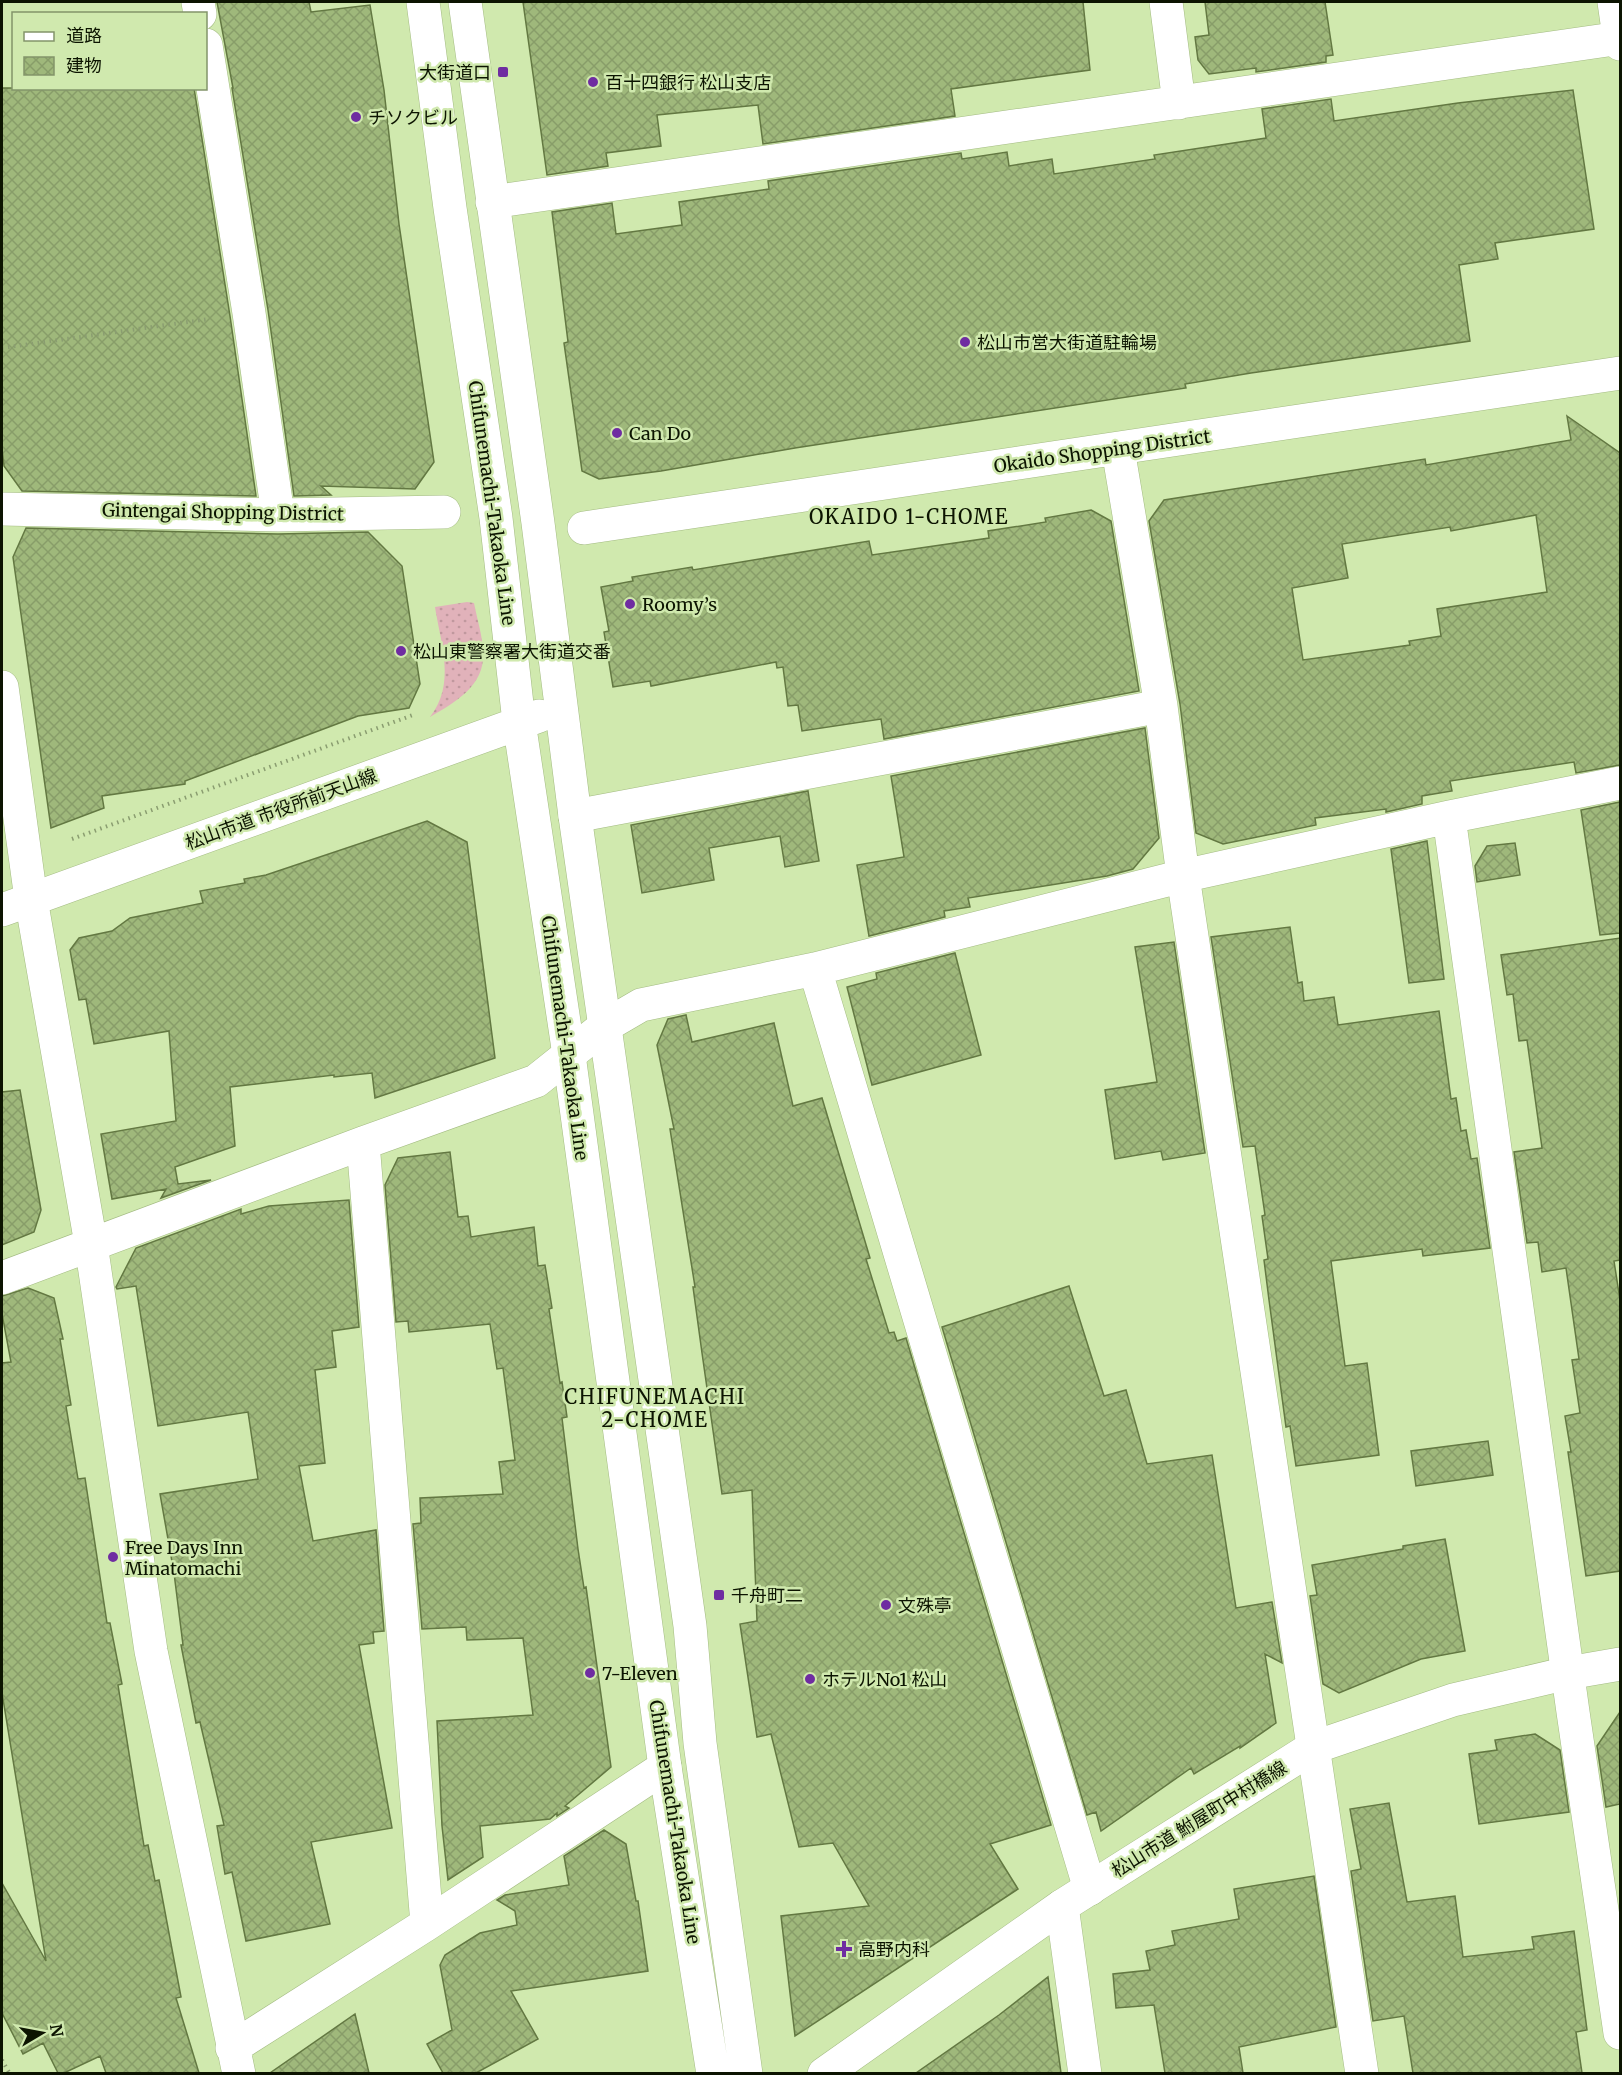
<svg xmlns="http://www.w3.org/2000/svg" width="1622" height="2075" font-family="Merriweather,'Noto Sans JP',serif">
  <style>
    .grass { fill: url(#grass-dots) }
    .building { fill: url(#building-cross-hatch); stroke: #637842; stroke-width: 1.5; fill-rule: evenodd }
    .lines { fill: none; stroke-linecap: round; stroke-linejoin: round }
    .street-casing { stroke: #a3bb82; stroke-width: 34 }
    .secondary-casing { stroke: #a3bb82; stroke-width: 34 }
    .path { stroke: #8a9d70; stroke-width: 4; stroke-dasharray: 1.5 4.5; stroke-linecap: butt }
    .street { stroke: #fff; stroke-width: 33 }
    .secondary { stroke: #fff; stroke-width: 33 }
    .poi-dot { fill: #6f2da1; stroke: #d0e9ae; stroke-width: 2 }
    .labels { text-anchor: middle; dominant-baseline: central; stroke-width: 5; stroke-linejoin: round; paint-order: stroke }
    .poi-label { font-size: 18px; fill: #0c1401; stroke: #d0e9ae; text-anchor: start }
    .street-label { font-size: 18px; fill: #0c1401; stroke: #d0e9ae }
    .neighbourhood-label { font-size: 20px; letter-spacing: 1.5px; fill: #0c1401; stroke: #d0e9ae }
  </style>
  <defs>
    <pattern id="grass-dots" width="8" height="8" patternUnits="userSpaceOnUse" patternTransform="scale(1.5)"><rect width="8" height="8" fill="#e1b2ba"/><path d="M2 2h.1M6 6h.1" fill="none" stroke="#c0989e" stroke-width="1.8" stroke-linecap="round"/></pattern>
    <pattern id="building-cross-hatch" width="8" height="8" patternUnits="userSpaceOnUse" patternTransform="scale(1.5)"><rect width="8" height="8" fill="#9fb87b"/><path d="M0 0l8 8M0 8l8-8" fill="none" stroke="#889d69"/></pattern>
  </defs>
  <rect width="100%" height="100%" fill="#d0e9ae"/>
  <!-- grass -->
  <path class="grass" d="M 467,602 L 474,603 C 477,619 483,637 483,653 C 485,686 454,703 430,717 C 456,684 441,645 435,607 Z"/>
  <!-- building -->
  <path class="building" d="M 217,2 L 309,2 L 311,12 L 370,5 L 384,90 L 399,224 L 434,462 L 415,489 L 321,486 L 331,495 L 294,496 L 268,310 L 232,88 L 233,88 Z
    M 523,2 L 1083,2 L 1090,70 L 951,89 L 955,116 L 763,144 L 758,105 L 657,115 L 661,146 L 606,153 L 608,166 L 547,175 Z
    M 1205,2 L 1325,2 L 1333,55 L 1326,56 L 1326,62 L 1256,72 L 1256,68 L 1209,74 L 1198,60 L 1195,37 L 1209,35 Z
    M 2,88 L 194,88 L 230,316 L 256,496 L 22,491 L 4,466 L 2,449 Z
    M 1573,90 L 1594,229 L 1495,243 L 1498,259 L 1459,265 L 1470,341 L 1251,373 L 1185,384 L 1186,388 L 795,448 L 661,471 L 599,479 L 582,471 L 564,343 L 568,342 L 552,212 L 612,203 L 616,234 L 682,225 L 679,202 L 769,189 L 768,181 L 961,153 L 962,159 L 1007,152 L 1009,166 L 1052,159 L 1054,174 L 1155,159 L 1154,155 L 1266,138 L 1262,109 L 1331,99 L 1334,121 L 1458,103 Z
    M 1567,416 L 1620,453 L 1620,765 L 1576,773 L 1574,762 L 1450,781 L 1452,791 L 1422,796 L 1422,804 L 1386,812 L 1386,809 L 1315,818 L 1316,825 L 1223,844 L 1196,833 L 1180,704 L 1149,521 L 1164,500 L 1425,459 L 1426,465 L 1571,440 ZM 1536,515 L 1547,592 L 1437,609 L 1441,636 L 1409,641 L 1410,645 L 1303,660 L 1292,588 L 1348,578 L 1342,544 L 1450,527 L 1451,531 Z
    M 1091,510 L 1111,521 L 1139,691 L 884,739 L 881,719 L 802,731 L 798,705 L 788,706 L 783,667 L 777,668 L 776,662 L 651,686 L 650,681 L 613,687 L 604,632 L 609,631 L 601,587 L 633,581 L 632,577 L 692,567 L 693,570 L 869,541 L 872,555 L 989,538 L 988,531 L 1046,522 L 1045,518 Z
    M 26,528 L 278,534 L 368,532 L 402,566 L 420,684 L 409,708 L 358,716 L 185,781 L 185,784 L 102,796 L 104,808 L 51,828 L 13,557 Z
    M 1145,728 L 1159,838 L 1133,869 L 1107,876 L 968,898 L 970,907 L 944,911 L 945,917 L 869,936 L 857,865 L 904,857 L 891,776 Z
    M 808,791 L 819,861 L 785,867 L 780,836 L 709,848 L 714,880 L 642,893 L 631,825 Z
    M 1620,802 L 1620,933 L 1600,935 L 1581,810 Z
    M 427,821 L 467,842 L 495,1058 L 375,1098 L 372,1073 L 334,1077 L 334,1075 L 230,1087 L 235,1146 L 175,1167 L 178,1184 L 211,1180 L 161,1198 L 166,1189 L 112,1199 L 101,1134 L 176,1121 L 169,1031 L 94,1044 L 86,999 L 79,1000 L 70,950 L 79,938 L 112,931 L 130,918 L 203,903 L 200,891 L 245,883 L 244,879 L 266,875 Z
    M 1427,841 L 1444,979 L 1409,983 L 1391,849 Z
    M 1515,843 L 1520,875 L 1477,882 L 1475,866 L 1487,846 Z
    M 1290,927 L 1298,983 L 1302,982 L 1304,1001 L 1334,997 L 1338,1025 L 1439,1011 L 1451,1099 L 1456,1098 L 1461,1131 L 1466,1130 L 1471,1159 L 1477,1158 L 1490,1248 L 1423,1256 L 1422,1249 L 1331,1261 L 1345,1366 L 1367,1363 L 1379,1455 L 1296,1466 L 1290,1426 L 1286,1427 L 1269,1300 L 1264,1260 L 1268,1259 L 1262,1216 L 1265,1215 L 1255,1146 L 1243,1147 L 1211,937 Z
    M 1620,938 L 1620,1260 L 1614,1261 L 1620,1300 L 1620,1571 L 1586,1576 L 1568,1452 L 1571,1452 L 1565,1416 L 1580,1413 L 1572,1360 L 1579,1359 L 1566,1268 L 1542,1272 L 1538,1242 L 1527,1243 L 1514,1152 L 1542,1148 L 1527,1040 L 1519,1041 L 1513,994 L 1507,995 L 1501,955 Z
    M 1174,942 L 1205,1153 L 1163,1160 L 1161,1151 L 1115,1159 L 1105,1090 L 1157,1082 L 1135,947 Z
    M 955,953 L 981,1055 L 872,1085 L 847,987 L 877,979 L 876,973 Z
    M 686,1015 L 692,1042 L 774,1023 L 793,1106 L 822,1098 L 870,1258 L 866,1259 L 889,1333 L 894,1332 L 897,1341 L 906,1338 L 1051,1825 L 990,1844 L 1018,1889 L 795,2036 L 781,1916 L 869,1906 L 833,1843 L 799,1847 L 771,1734 L 757,1737 L 740,1624 L 757,1621 L 752,1490 L 722,1494 L 702,1353 L 693,1287 L 695,1287 L 670,1129 L 674,1129 L 657,1045 L 668,1019 Z
    M 20,1090 L 41,1210 L 34,1232 L 2,1245 L 2,1092 Z
    M 450,1152 L 458,1217 L 468,1216 L 471,1237 L 534,1227 L 538,1266 L 545,1265 L 552,1308 L 549,1309 L 560,1383 L 562,1382 L 567,1417 L 562,1418 L 578,1549 L 584,1588 L 586,1587 L 611,1767 L 565,1806 L 569,1808 L 557,1816 L 557,1813 L 550,1819 L 480,1826 L 483,1857 L 448,1880 L 442,1826 L 437,1721 L 533,1715 L 523,1638 L 467,1640 L 466,1627 L 422,1629 L 413,1524 L 421,1523 L 420,1498 L 503,1494 L 499,1462 L 515,1460 L 503,1368 L 497,1369 L 490,1324 L 409,1332 L 408,1321 L 396,1322 L 385,1185 L 398,1158 Z
    M 349,1200 L 359,1327 L 332,1331 L 336,1367 L 315,1370 L 325,1463 L 299,1466 L 313,1541 L 376,1530 L 384,1631 L 373,1632 L 374,1643 L 359,1645 L 392,1828 L 311,1842 L 330,1924 L 246,1941 L 232,1872 L 225,1874 L 217,1826 L 224,1825 L 200,1722 L 196,1723 L 181,1645 L 183,1645 L 174,1573 L 160,1494 L 258,1479 L 248,1412 L 158,1426 L 136,1286 L 117,1289 L 116,1287 L 136,1248 L 241,1209 L 241,1214 L 269,1206 Z
    M 1069,1286 L 1104,1396 L 1126,1390 L 1147,1464 L 1212,1455 L 1236,1608 L 1272,1602 L 1282,1663 L 1265,1654 L 1276,1723 L 1240,1748 L 1240,1746 L 1194,1774 L 1191,1768 L 1101,1831 L 1096,1812 L 1087,1815 L 942,1327 Z
    M 28,1288 L 54,1298 L 63,1339 L 60,1339 L 71,1405 L 66,1406 L 78,1479 L 85,1478 L 107,1623 L 110,1623 L 122,1684 L 118,1685 L 144,1846 L 148,1845 L 155,1881 L 159,1880 L 181,1997 L 176,1998 L 199,2073 L 106,2073 L 100,2056 L 64,2073 L 58,2073 L 43,2043 L 23,2054 L 2,2013 L 2,1883 L 46,1961 L 2,1693 L 2,1363 L 11,1362 L 2,1314 L 2,1296 Z
    M 1488,1441 L 1493,1475 L 1416,1486 L 1411,1451 Z
    M 1445,1539 L 1465,1651 L 1421,1659 L 1339,1693 L 1323,1684 L 1310,1596 L 1317,1595 L 1312,1565 L 1403,1549 L 1403,1546 Z
    M 1620,1712 L 1620,1804 L 1606,1807 L 1597,1746 Z
    M 1535,1734 L 1560,1750 L 1569,1812 L 1479,1824 L 1469,1754 L 1497,1750 L 1495,1740 Z
    M 1389,1803 L 1407,1902 L 1455,1896 L 1463,1957 L 1534,1949 L 1532,1937 L 1574,1931 L 1587,2030 L 1576,2032 L 1582,2073 L 1413,2073 L 1404,2016 L 1373,2021 L 1351,1871 L 1361,1869 L 1350,1809 Z
    M 604,1830 L 626,1844 L 636,1901 L 638,1901 L 648,1971 L 511,1991 L 538,2039 L 476,2073 L 443,2073 L 427,2044 L 452,2030 L 440,1965 L 445,1955 L 480,1933 L 517,1925 L 515,1911 L 497,1900 L 505,1895 L 569,1885 L 564,1856 Z
    M 1314,1876 L 1336,2027 L 1239,2047 L 1243,2073 L 1165,2073 L 1154,2005 L 1116,2008 L 1113,1974 L 1150,1970 L 1146,1951 L 1175,1945 L 1172,1931 L 1239,1919 L 1234,1889 Z
    M 1048,1977 L 1061,2073 L 916,2073 L 999,2015 Z
    M 355,2014 L 369,2073 L 270,2073 Z"/>
  <g class="lines">
    <!-- street casing -->
    <g class="street-casing">
      <path id="street" d="M 198,2 L 200,14
        M 1166,2 L 1179,103
        M 206,45 L 249,313 L 278,515
        M 492,202 L 1620,38
        M 1118,449 L 1161,706 L 1183,876 L 1362,2074
        M 2,509 L 278,515 L 444,512
        M 584,528 L 1620,373
        M 2,687 L 31,899 L 91,1244 L 151,1651 L 239,2074
        M 575,816 L 1161,706
        M 1449,817 L 1573,1712 L 1620,2033
        M 815,969 L 1090,1889
        M 363,1143 L 427,1924
        M 2,1278 L 363,1143 L 536,1081 L 605,1026 L 641,1005 L 815,969 L 1183,876 L 1449,817 L 1620,783
        M 1062,1906 L 1085,2074
        M 232,2048 L 427,1924 L 665,1767"/>
    </g>
    <!-- secondary casing -->
    <g class="secondary-casing">
      <path id="secondary" d="M 423,2 L 450,208 L 496,518 L 519,722 L 569,1055 L 665,1767 L 713,2074
        M 465,2 L 538,523 L 575,816 L 690,1626 L 700,1743 L 746,2074
        M 1614,2 L 1620,44
        M 2,910 L 539,716
        M 824,2074 L 1062,1906 L 1312,1748 L 1453,1700 L 1568,1673 L 1620,1664"/>
    </g>
    <!-- path -->
    <path class="path" d="M 2,348 L 209,319
      M 72,839 L 413,715
      M 2,2060 L 10,2074"/>
    <!-- street -->
    <use href="#street" class="street"/>
    <!-- secondary -->
    <use href="#secondary" class="secondary"/>
  </g>
  <!-- markers -->
  <g class="poi-dot">
    <rect x="497" y="66" width="12" height="12" rx="3"/>
    <circle cx="593" cy="82" r="6"/>
    <circle cx="356" cy="117" r="6"/>
    <circle cx="965" cy="342" r="6"/>
    <circle cx="617" cy="433" r="6"/>
    <circle cx="630" cy="604" r="6"/>
    <circle cx="401" cy="651" r="6"/>
    <circle cx="113" cy="1557" r="6"/>
    <rect x="713" y="1589" width="12" height="12" rx="3"/>
    <circle cx="886" cy="1605" r="6"/>
    <circle cx="590" cy="1673" r="6"/>
    <circle cx="810" cy="1679" r="6"/>
    <path d="M841 1940h6v6h6v6h-6v6h-6v-6h-6v-6h6z"/>
  </g>
  <g class="labels">
    <!-- poi labels -->
    <g class="poi-label">
      <text x="491" y="72" text-anchor="end">大街道口</text>
      <text x="605" y="82">百十四銀行 松山支店</text>
      <text x="368" y="117">チソクビル</text>
      <text x="977" y="342">松山市営大街道駐輪場</text>
      <text x="629" y="433">Can Do</text>
      <text x="642" y="604">Roomy’s</text>
      <text x="413" y="651">松山東警察署大街道交番</text>
      <text x="125" y="1547">Free Days Inn<tspan x="125" dy="21">Minatomachi</tspan></text>
      <text x="731" y="1595">千舟町二</text>
      <text x="898" y="1605">文殊亭</text>
      <text x="602" y="1673">7-Eleven</text>
      <text x="822" y="1679">ホテルNo1 松山</text>
      <text x="858" y="1949">高野内科</text>
    </g>
    <!-- street labels -->
    <g class="street-label">
      <text transform="translate(1102 451) rotate(-8)">Okaido Shopping District</text>
      <text transform="translate(492 503) rotate(82)">Chifunemachi-Takaoka Line</text>
      <text transform="translate(223 512) rotate(1)">Gintengai Shopping District</text>
      <text transform="translate(281 809) rotate(-20)">松山市道 市役所前天山線</text>
      <text transform="translate(565 1038) rotate(82)">Chifunemachi-Takaoka Line</text>
      <text transform="translate(1199 1819) rotate(-32)">松山市道 鮒屋町中村橋線</text>
      <text transform="translate(675 1822) rotate(81)">Chifunemachi-Takaoka Line</text>
    </g>
    <!-- neighbourhood labels -->
    <g class="neighbourhood-label">
      <text x="909" y="516">OKAIDO 1-CHOME</text>
      <text x="655" y="1396">CHIFUNEMACHI<tspan x="655" dy="23">2-CHOME</tspan></text>
    </g>
  </g>
  <!-- border -->
  <rect width="1622" height="2075" fill="none" stroke="#0c1401" stroke-width="6"/>
  <!-- legend -->
  <rect x="12" y="12" width="195" height="78" fill="#d0e9ae" stroke="#829469" stroke-width="1.5"/>
  <rect x="24" y="32" width="30" height="9" fill="#ffffff" stroke="#829469" stroke-width="1.5"/>
  <text x="66" y="42" font-size="18" fill="#0c1401">道路</text>
  <rect x="24" y="57" width="30" height="18" fill="url(#building-cross-hatch)" stroke="#829469" stroke-width="1.5"/>
  <text x="66" y="72" font-size="18" fill="#0c1401">建物</text>
  <!-- north arrow -->
  <g transform="translate(42 2033) rotate(80)" stroke="#d0e9ae" stroke-width="4.5" paint-order="stroke">
  <path d="M0-4.5L10 22L0 15L-10 22Z" fill="#0c1401"/>
  <text y="-9" font-size="16" font-weight="bold" text-anchor="middle" fill="#0c1401">N</text>
  </g>
</svg>
